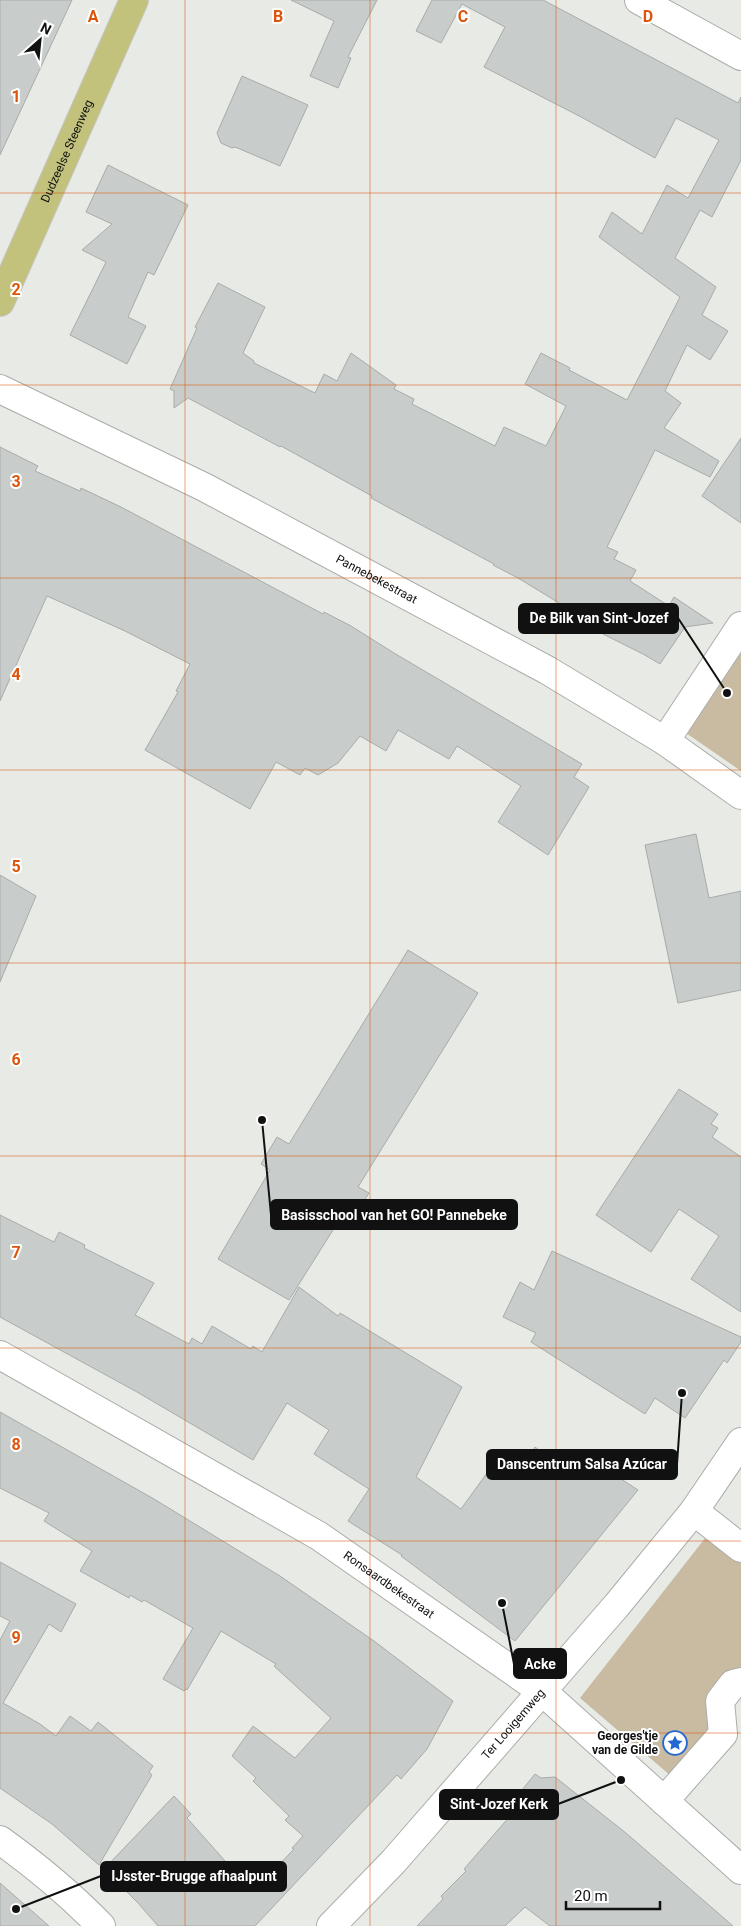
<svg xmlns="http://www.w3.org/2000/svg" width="741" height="1926" font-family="Roboto,sans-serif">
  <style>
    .green { fill: #c8bba2 }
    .building { fill: #c8ccca; stroke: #a8aca9 }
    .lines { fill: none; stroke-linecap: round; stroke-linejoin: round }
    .minor-casing { stroke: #abada9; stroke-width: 30 }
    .major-casing { stroke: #c6c6c6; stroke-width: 30 }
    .minor { stroke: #fff; stroke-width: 28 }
    .major { stroke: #c2c27d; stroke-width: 28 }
    .grid { fill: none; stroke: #dd550c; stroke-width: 1; stroke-opacity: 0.55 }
    .labels { text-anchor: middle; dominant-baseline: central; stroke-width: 4; stroke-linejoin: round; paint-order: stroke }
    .street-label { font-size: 12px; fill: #101110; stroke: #fff }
    .poi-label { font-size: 12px; font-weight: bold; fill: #101110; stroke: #fff; text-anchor: end }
    .grid-label { font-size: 16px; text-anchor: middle; font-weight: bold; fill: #dd550c; stroke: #fff; stroke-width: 4; stroke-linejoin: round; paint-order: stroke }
    .leader { fill: none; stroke: #101110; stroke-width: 2 }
    .callout-dot { fill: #101110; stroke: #fff; stroke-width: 2 }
    .callout { fill: #101110; stroke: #101110; stroke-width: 2 }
    .callout-label { font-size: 14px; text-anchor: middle; font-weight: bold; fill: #fff }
  </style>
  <rect width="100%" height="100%" fill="#e8eae6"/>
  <!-- green -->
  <path class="green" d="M 741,653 L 741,771 L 686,733 Z
    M 706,1537 L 741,1563 L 741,1686 L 671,1776 L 580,1698 Z"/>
  <!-- building -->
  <path class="building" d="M 0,0 L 72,0 L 0,155 Z
    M 291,0 L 377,0 L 348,57 L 351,58 L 338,88 L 310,76 L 334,21 Z
    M 432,0 L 543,0 L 738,103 L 741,97 L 741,160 L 712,217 L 700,210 L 675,258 L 716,287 L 702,315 L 728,331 L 710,360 L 687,345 L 665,391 L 681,403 L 664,428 L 719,461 L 710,477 L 655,450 L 607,547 L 618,552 L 614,559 L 636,570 L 630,581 L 669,606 L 674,597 L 713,623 L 685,627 L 660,664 L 643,654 L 603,634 L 605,631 L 518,578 L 493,565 L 494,564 L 371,498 L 372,496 L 281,446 L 280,447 L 188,398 L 174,408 L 174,391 L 170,389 L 197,328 L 195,327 L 218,283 L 265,307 L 243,353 L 254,361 L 254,363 L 315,393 L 324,374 L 337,381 L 351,353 L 396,385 L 394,389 L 414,399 L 412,404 L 495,446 L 504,427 L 546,446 L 566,406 L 525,384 L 541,353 L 570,368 L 569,370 L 627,400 L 680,297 L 599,237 L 612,212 L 642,234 L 667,185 L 688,198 L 719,140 L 676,118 L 655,158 L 583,118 L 484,67 L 505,27 L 462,4 L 441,43 L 416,31 Z
    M 242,76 L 308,105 L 280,166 L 235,147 L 232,148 L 221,143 L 217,133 Z
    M 108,165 L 188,205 L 154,275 L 148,272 L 128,317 L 146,326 L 127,364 L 70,335 L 106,262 L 82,250 L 112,224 L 86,212 Z
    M 741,438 L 741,523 L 702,496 Z
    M 0,447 L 38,466 L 35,471 L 80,491 L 81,488 L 121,507 L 323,614 L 324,612 L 351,626 L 394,653 L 582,764 L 574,777 L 589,787 L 548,855 L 498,822 L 521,786 L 457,746 L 449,759 L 398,730 L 386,751 L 360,736 L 338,763 L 318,775 L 305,768 L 300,775 L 276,762 L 250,809 L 145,750 L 178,692 L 176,691 L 190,664 L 125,631 L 47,596 L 0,701 Z
    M 696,834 L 709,898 L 741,891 L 741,990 L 678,1003 L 645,845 Z
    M 0,875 L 36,896 L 0,982 Z
    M 408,950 L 478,993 L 358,1187 L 369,1193 L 352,1220 L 343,1214 L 289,1300 L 218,1259 L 270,1170 L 261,1164 L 277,1137 L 289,1144 Z
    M 679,1089 L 718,1114 L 711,1124 L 718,1128 L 712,1137 L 741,1157 L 741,1312 L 691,1279 L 719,1236 L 679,1209 L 651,1252 L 596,1215 Z
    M 0,1215 L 54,1242 L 59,1232 L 85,1245 L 84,1248 L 154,1283 L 135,1315 L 189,1344 L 192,1338 L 202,1344 L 212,1326 L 251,1349 L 253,1346 L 262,1352 L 299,1287 L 338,1316 L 340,1313 L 462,1387 L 416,1477 L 461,1509 L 500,1455 L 520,1470 L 535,1447 L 556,1463 L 563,1451 L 598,1475 L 604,1468 L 638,1490 L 515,1641 L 401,1556 L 402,1555 L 348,1521 L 369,1489 L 314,1454 L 329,1430 L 287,1403 L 253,1460 L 137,1392 L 0,1317 Z
    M 552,1251 L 741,1337 L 741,1342 L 727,1363 L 724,1360 L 685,1418 L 655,1398 L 645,1414 L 531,1342 L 536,1333 L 503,1317 L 520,1282 L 534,1290 Z
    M 0,1412 L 154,1499 L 280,1576 L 374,1641 L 453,1701 L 427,1749 L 401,1779 L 397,1775 L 255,1926 L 158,1926 L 138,1903 L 104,1869 L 174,1796 L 191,1814 L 187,1818 L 241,1879 L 244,1877 L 256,1889 L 294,1849 L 292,1848 L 303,1836 L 285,1820 L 289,1816 L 253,1781 L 256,1778 L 232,1756 L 253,1726 L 295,1758 L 331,1718 L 274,1666 L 276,1664 L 221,1631 L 187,1690 L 186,1689 L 184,1691 L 163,1679 L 193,1628 L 144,1600 L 142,1602 L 130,1595 L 129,1598 L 80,1571 L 92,1551 L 44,1521 L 49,1513 L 0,1488 Z
    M 0,1562 L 76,1604 L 61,1632 L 49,1624 L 3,1703 L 40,1724 L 56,1736 L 70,1716 L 91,1731 L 98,1722 L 153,1766 L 149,1772 L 152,1775 L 99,1865 L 52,1824 L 0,1788 L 0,1640 L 10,1621 L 0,1616 Z
    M 535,1774 L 541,1778 L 555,1777 L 626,1833 L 733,1926 L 550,1926 L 525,1907 L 505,1926 L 417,1926 L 443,1899 L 441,1896 L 466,1871 L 464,1869 L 524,1800 L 518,1795 Z
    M 0,1883 L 49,1926 L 0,1926 Z"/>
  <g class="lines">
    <!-- minor casing -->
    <g class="minor-casing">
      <g id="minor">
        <path d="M 639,0 L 741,56"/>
        <path id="s1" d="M 0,389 L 204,487 L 547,670 L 665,741 L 741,795"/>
        <path d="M 665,741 L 741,626"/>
        <path id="s2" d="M 0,1355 L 319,1536 L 543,1692 L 741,1870"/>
        <path d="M 694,1511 L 741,1548"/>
        <path d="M 664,1801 L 723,1734 L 720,1701 L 733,1684 L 741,1682"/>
        <path d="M 0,1840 C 36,1866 70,1894 101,1926"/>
        <path id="s3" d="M 331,1926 L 394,1861 L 617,1605 L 694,1511 L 741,1442"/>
      </g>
    </g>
    <!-- major casing -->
    <g class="major-casing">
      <g id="major">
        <path id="s4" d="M 0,302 L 134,0"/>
      </g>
    </g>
    <!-- minor -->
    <use href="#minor" class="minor"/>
    <!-- major -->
    <use href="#major" class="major"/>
  </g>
  <!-- grid -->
  <path class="grid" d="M 185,0 L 185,1926M 370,0 L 370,1926M 556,0 L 556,1926M 0,193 L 741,193M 0,385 L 741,385M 0,578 L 741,578M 0,770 L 741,770M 0,963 L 741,963M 0,1156 L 741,1156M 0,1348 L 741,1348M 0,1541 L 741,1541M 0,1733 L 741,1733"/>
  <!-- icons -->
  <defs>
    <g id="sight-ring" transform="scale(1.25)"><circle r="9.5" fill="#fff" stroke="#2467d3" stroke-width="1.5"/><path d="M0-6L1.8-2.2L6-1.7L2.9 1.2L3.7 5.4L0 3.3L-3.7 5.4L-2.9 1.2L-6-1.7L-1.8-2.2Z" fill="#2467d3"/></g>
  </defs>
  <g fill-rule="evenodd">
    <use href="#sight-ring" x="675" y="1743"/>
  </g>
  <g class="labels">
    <!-- street labels -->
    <g class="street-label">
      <text stroke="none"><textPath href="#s4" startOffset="165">Dudzeelse Steenweg</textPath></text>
      <text stroke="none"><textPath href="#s1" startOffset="422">Pannebekestraat</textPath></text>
      <text stroke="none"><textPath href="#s2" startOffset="452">Ronsaardbekestraat</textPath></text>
      <text stroke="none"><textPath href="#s3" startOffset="272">Ter Looigemweg</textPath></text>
    </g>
    <!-- poi labels -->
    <g class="poi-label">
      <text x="658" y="1736">Georges'tje<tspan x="658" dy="14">van de Gilde</tspan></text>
    </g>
  </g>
  <g class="grid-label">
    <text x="93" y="22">A</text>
    <text x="278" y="22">B</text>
    <text x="463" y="22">C</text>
    <text x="648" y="22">D</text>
    <text x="16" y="102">1</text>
    <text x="16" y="295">2</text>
    <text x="16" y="487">3</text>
    <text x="16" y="680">4</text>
    <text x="16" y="872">5</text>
    <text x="16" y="1065">6</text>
    <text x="16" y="1258">7</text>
    <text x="16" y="1450">8</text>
    <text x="16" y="1643">9</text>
  </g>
  <!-- callouts -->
  <path class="leader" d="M727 693L678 618M262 1120L271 1215M682 1393L677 1464M502 1603L514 1664M621 1780L558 1804M16 1909L101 1876"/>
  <g class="callout-dot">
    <circle cx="727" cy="693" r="5"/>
    <circle cx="262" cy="1120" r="5"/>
    <circle cx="682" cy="1393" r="5"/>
    <circle cx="502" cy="1603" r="5"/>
    <circle cx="621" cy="1780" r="5"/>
    <circle cx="16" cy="1909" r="5"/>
  </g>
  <g class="callout">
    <rect x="519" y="604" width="159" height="29" rx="5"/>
    <rect x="271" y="1200" width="246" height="29" rx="5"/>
    <rect x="487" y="1450" width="190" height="29" rx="5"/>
    <rect x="514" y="1649" width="52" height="29" rx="5"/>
    <rect x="440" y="1790" width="118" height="29" rx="5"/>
    <rect x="101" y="1862" width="185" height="29" rx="5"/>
  </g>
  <g class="callout-label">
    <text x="599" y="623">De Bilk van Sint-Jozef</text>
    <text x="394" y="1220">Basisschool van het GO! Pannebeke</text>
    <text x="582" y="1469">Danscentrum Salsa Azúcar</text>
    <text x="540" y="1669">Acke</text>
    <text x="499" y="1809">Sint-Jozef Kerk</text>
    <text x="194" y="1881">IJsster-Brugge afhaalpunt</text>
  </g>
  <!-- north arrow -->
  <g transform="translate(40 40) rotate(27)" stroke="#ffffff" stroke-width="4" paint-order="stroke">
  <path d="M0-4L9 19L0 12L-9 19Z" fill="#101110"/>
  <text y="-8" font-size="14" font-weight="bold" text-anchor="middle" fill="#101110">N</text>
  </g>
  <!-- scale -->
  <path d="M566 1901v8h94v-8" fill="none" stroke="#101110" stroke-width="2.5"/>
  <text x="574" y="1901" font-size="15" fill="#101110" stroke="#ffffff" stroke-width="4" paint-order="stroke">20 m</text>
</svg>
